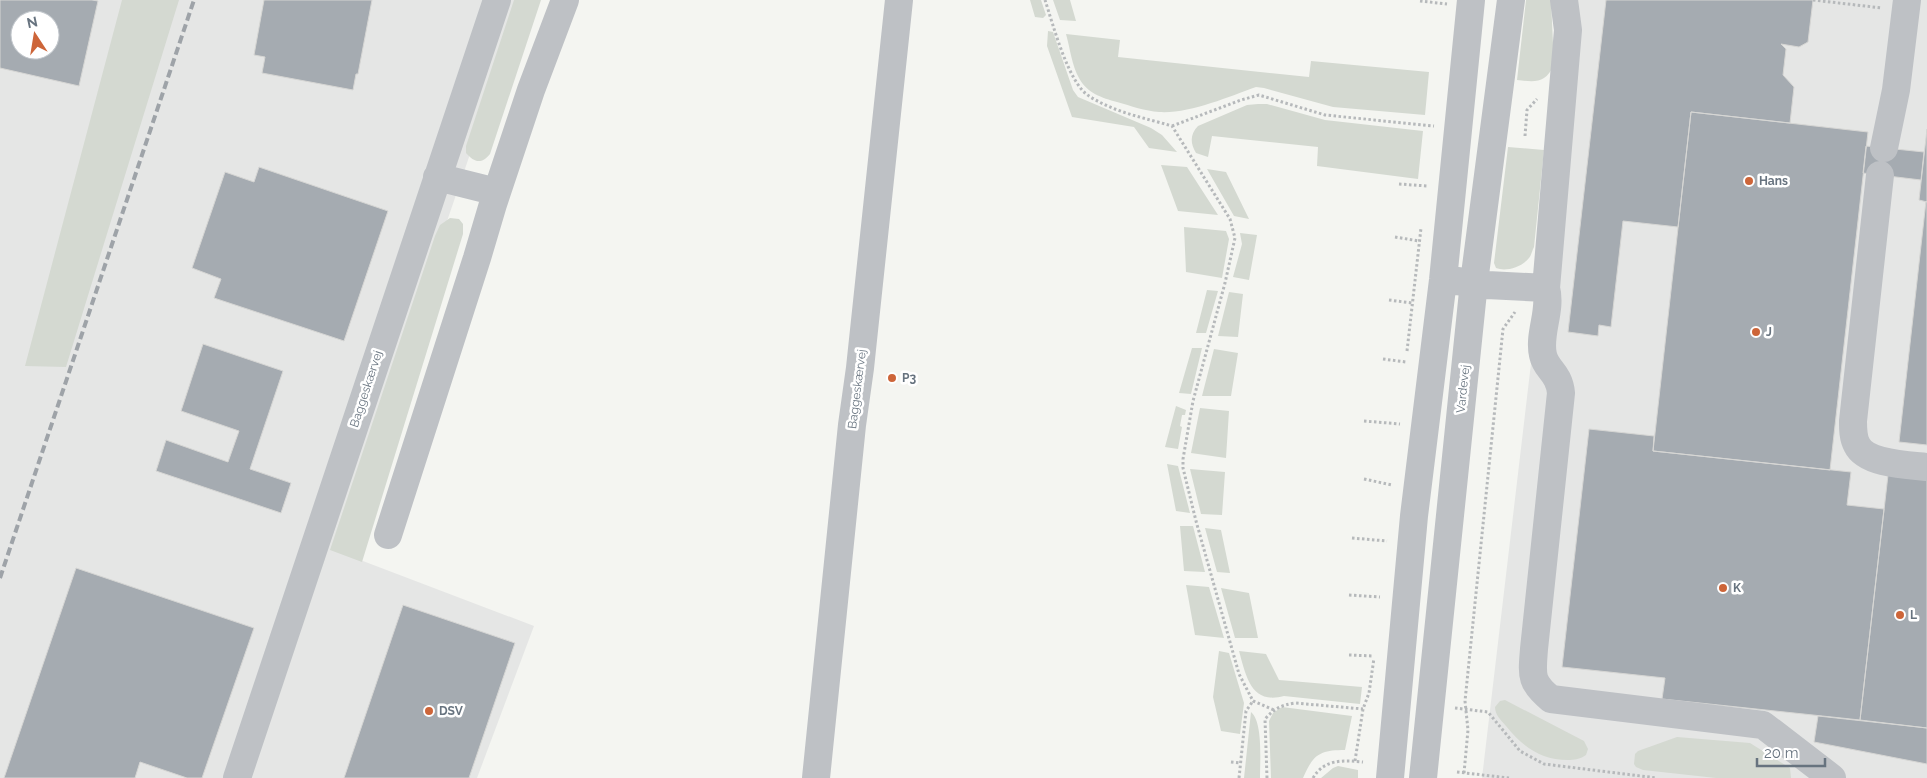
<svg xmlns="http://www.w3.org/2000/svg" width="1927" height="778" font-family="Raleway,sans-serif">
  <style>
    .built { fill: #e5e6e5; fill-rule: evenodd }
    .green { fill: #d4d9d1 }
    .building { fill: #a5abb1; stroke: #d6d6d4; fill-rule: evenodd }
    .lines { fill: none; stroke-linecap: round; stroke-linejoin: round }
    .path { stroke: #b6b9bb; stroke-width: 3; stroke-dasharray: 2.5 2.5; stroke-linecap: butt }
    .minor { stroke: #bec1c5; stroke-width: 28 }
    .rail { stroke: #9ea3a8; stroke-width: 4; stroke-dasharray: 8 4; stroke-linecap: butt }
    .poi-dot { fill: #cd6539; stroke: #fff; stroke-width: 2 }
    .labels { text-anchor: middle; dominant-baseline: central; stroke-width: 5; stroke-linejoin: round; paint-order: stroke }
    .poi-label { font-size: 12px; font-weight: bold; fill: #67737f; stroke: #fff; text-anchor: start }
    .street-label { font-size: 12px; fill: #67737f; stroke: #fff }
  </style>
  <rect width="100%" height="100%" fill="#f4f5f1"/>
  <!-- built -->
  <path class="built" d="M 0,0 L 523,0 L 334,550 L 534,626 L 477,778 L 0,778 ZM 20,20 L 50,20 L 50,50 L 20,50 Z
    M 1574,0 L 1927,0 L 1927,778 L 1482,778 Z"/>
  <!-- green -->
  <path class="green" d="M 122,0 L 179,0 L 66,367 L 25,366 Z
    M 514,0 L 541,0 L 490,154 C 481,165 474,162 466,153 L 466,146 Z
    M 1030,0 L 1041,0 L 1046,15 L 1043,18 L 1035,17 Z
    M 1053,0 L 1070,0 L 1076,21 L 1060,20 Z
    M 1526,0 L 1551,0 L 1554,65 C 1545,84 1535,82 1517,80 Z
    M 1048,31 L 1053,32 L 1073,90 L 1078,97 L 1151,128 L 1162,135 L 1177,152 L 1149,148 L 1134,127 L 1072,117 L 1047,46 Z
    M 1066,34 L 1120,40 L 1118,57 L 1309,77 L 1311,61 L 1429,72 L 1425,115 L 1333,107 L 1264,88 L 1256,87 C 1228,97 1189,114 1159,112 C 1145,111 1131,106 1117,102 C 1102,98 1087,93 1079,78 C 1072,66 1070,48 1066,34 Z
    M 1258,104 L 1267,104 L 1325,120 L 1423,131 L 1418,179 L 1317,166 L 1318,147 L 1212,136 L 1208,157 L 1196,153 C 1190,143 1190,134 1198,126 L 1247,105 Z
    M 1508,147 L 1544,150 L 1534,247 C 1532,251 1531,256 1529,258 C 1522,267 1506,272 1496,268 L 1494,263 Z
    M 1161,165 L 1187,167 L 1218,215 L 1178,211 Z
    M 1207,169 L 1226,172 L 1249,219 L 1234,216 Z
    M 450,218 L 459,219 L 463,224 L 463,234 L 362,562 L 330,550 L 435,236 L 440,225 Z
    M 1184,227 L 1226,231 L 1229,239 L 1222,278 L 1186,272 Z
    M 1240,233 L 1257,235 L 1249,280 L 1233,277 L 1242,244 Z
    M 1207,290 L 1218,291 L 1206,333 L 1196,333 Z
    M 1229,292 L 1243,294 L 1238,337 L 1218,336 Z
    M 1192,348 L 1202,348 L 1191,394 L 1179,393 Z
    M 1214,349 L 1238,353 L 1231,396 L 1202,396 Z
    M 1176,406 L 1186,410 L 1185,415 L 1182,415 L 1180,426 L 1182,427 L 1178,449 L 1165,447 Z
    M 1200,408 L 1229,411 L 1226,458 L 1191,453 Z
    M 1167,464 L 1178,466 L 1190,513 L 1176,511 Z
    M 1190,469 L 1225,472 L 1222,515 L 1201,514 Z
    M 1180,526 L 1193,526 L 1205,572 L 1184,571 Z
    M 1205,528 L 1221,530 L 1230,573 L 1217,572 Z
    M 1186,585 L 1209,587 L 1224,638 L 1195,635 Z
    M 1221,588 L 1249,593 L 1258,638 L 1235,638 Z
    M 1219,651 L 1229,653 L 1244,703 L 1240,734 L 1221,731 L 1213,697 Z
    M 1239,651 L 1266,654 L 1279,680 L 1362,687 L 1360,704 L 1284,696 C 1251,705 1246,676 1239,651 Z
    M 1505,700 L 1584,741 L 1588,749 L 1586,755 C 1581,759 1574,760 1568,760 C 1541,760 1523,747 1506,726 C 1501,720 1495,715 1495,707 L 1500,701 Z
    M 1282,707 L 1352,716 L 1345,750 C 1319,750 1313,755 1303,778 L 1271,778 L 1269,721 L 1273,713 Z
    M 1251,712 C 1263,722 1260,761 1260,778 L 1244,778 Z
    M 1677,737 L 1750,743 L 1790,768 L 1791,778 L 1716,778 L 1643,770 L 1636,767 L 1634,764 L 1635,754 L 1638,751 Z
    M 1338,766 L 1358,770 L 1358,778 L 1321,778 L 1333,768 Z"/>
  <!-- building -->
  <path class="building" d="M 0,0 L 92,0 L 98,1 L 79,86 L 0,68 ZM 20,20 L 50,20 L 50,50 L 20,50 Z
    M 264,0 L 372,0 L 358,74 L 356,74 L 353,90 L 262,73 L 265,57 L 254,55 Z
    M 1606,0 L 1813,0 L 1808,42 L 1799,47 L 1781,44 L 1786,49 L 1783,75 L 1794,87 L 1790,123 L 1691,112 L 1678,227 L 1623,221 L 1611,327 L 1599,325 L 1598,336 L 1568,332 Z
    M 1691,112 L 1868,132 L 1830,470 L 1653,451 Z
    M 1927,129 L 1927,202 L 1919,200 Z
    M 1866,146 L 1924,152 L 1921,180 L 1863,173 Z
    M 259,167 L 388,211 L 344,341 L 214,298 L 221,279 L 192,268 L 225,172 L 254,182 Z
    M 1926,201 L 1927,202 L 1927,445 L 1899,442 Z
    M 203,344 L 283,371 L 250,469 L 291,483 L 281,513 L 156,471 L 166,440 L 228,462 L 239,431 L 181,411 Z
    M 1589,429 L 1654,436 L 1653,451 L 1851,472 L 1847,505 L 1884,509 L 1860,720 L 1662,699 L 1665,678 L 1562,667 Z
    M 1888,475 L 1927,479 L 1927,728 L 1860,720 Z
    M 76,568 L 254,628 L 202,778 L 187,778 L 140,762 L 135,778 L 4,778 Z
    M 403,605 L 515,643 L 469,778 L 344,778 Z
    M 1818,716 L 1927,728 L 1927,764 L 1814,742 Z"/>
  <g class="lines">
    <!-- path -->
    <path class="path" d="M 1045,0 C 1053,24 1068,83 1089,96 C 1113,112 1145,118 1172,126 L 1230,219 L 1235,238 L 1225,283 L 1193,401 L 1183,459 L 1183,468 L 1196,521 L 1239,674 L 1253,701 L 1274,710
      M 1813,0 L 1882,8
      M 1420,1 L 1447,4
      M 1172,126 L 1241,100 L 1259,95 L 1325,115 L 1434,126
      M 1525,136 L 1527,110 L 1537,99
      M 1399,184 L 1427,186 L 1427,188
      M 1395,237 L 1419,241
      M 1389,300 L 1412,303
      M 1407,351 L 1421,228
      M 1383,359 L 1406,362
      M 1364,421 L 1400,424
      M 1364,479 L 1392,485
      M 1352,538 L 1387,541
      M 1349,595 L 1380,597
      M 1349,655 L 1374,656
      M 1455,708 L 1488,712 L 1520,751 L 1544,764 L 1657,778
      M 1355,761 L 1363,709 L 1369,693 L 1374,658
      M 1231,762 L 1240,763
      M 1457,772 L 1509,778
      M 1464,773 L 1468,730 L 1465,701 L 1503,329 L 1515,312
      M 1239,778 L 1246,711 L 1253,701
      M 1267,778 L 1265,719 C 1274,709 1281,705 1295,703 L 1363,709
      M 1313,778 C 1324,759 1343,760 1363,762"/>
    <!-- minor -->
    <path class="minor" d="M 1884,148 L 1896,90 L 1907,0
      M 1880,175 L 1853,421 C 1853,429 1853,438 1857,445 C 1866,464 1908,465 1927,467
      M 437,177 L 497,192
      M 1457,281 L 1487,285 L 1546,288 L 1568,30 L 1564,0
      M 1546,288 C 1552,310 1538,334 1543,355 C 1546,370 1559,372 1561,393 L 1534,649 C 1532,675 1530,682 1551,699 L 1763,725 L 1832,778
      M 388,535 L 477,258 L 493,204 L 531,90 L 565,0
      M 237,778 L 497,0
      M 816,778 L 852,425 L 860,368 L 899,0
      M 1390,778 L 1414,516 L 1443,280 L 1471,0
      M 1423,778 L 1474,282 L 1511,0"/>
    <!-- rail -->
    <path class="rail" d="M 0,578 L 194,0"/>
  </g>
  <!-- markers -->
  <g class="poi-dot">
    <circle cx="1749" cy="181" r="5"/>
    <circle cx="1756" cy="332" r="5"/>
    <circle cx="892" cy="378" r="5"/>
    <circle cx="1723" cy="588" r="5"/>
    <circle cx="1900" cy="615" r="5"/>
    <circle cx="429" cy="711" r="5"/>
  </g>
  <g class="labels">
    <!-- poi labels -->
    <g class="poi-label">
      <text x="1759" y="181">Hans</text>
      <text x="1766" y="332">J</text>
      <text x="902" y="378">P3</text>
      <text x="1733" y="588">K</text>
      <text x="1910" y="615">L</text>
      <text x="439" y="711">DSV</text>
    </g>
    <!-- street labels -->
    <g class="street-label">
      <text transform="translate(366 389) rotate(-72)">Baggeskærvej</text>
      <text transform="translate(857 389) rotate(-83)">Baggeskærvej</text>
      <text transform="translate(1463 389) rotate(-84)">Vardevej</text>
    </g>
  </g>
  <!-- north arrow -->
  <g transform="translate(35 35) rotate(348)"><circle r="24" fill="#ffffff" stroke="#c2c7cc"/>
  <path d="M0-4L9 19L0 12L-9 19Z" fill="#cd6539"/>
  <text y="-8" font-size="14" font-weight="bold" text-anchor="middle" fill="#67737f">N</text>
  </g>
  <!-- scale -->
  <path d="M1757 758v8h68v-8" fill="none" stroke="#67737f" stroke-width="2.5"/>
  <text x="1764" y="758" font-size="15" fill="#67737f" stroke="#ffffff" stroke-width="4" paint-order="stroke">20 m</text>
</svg>
